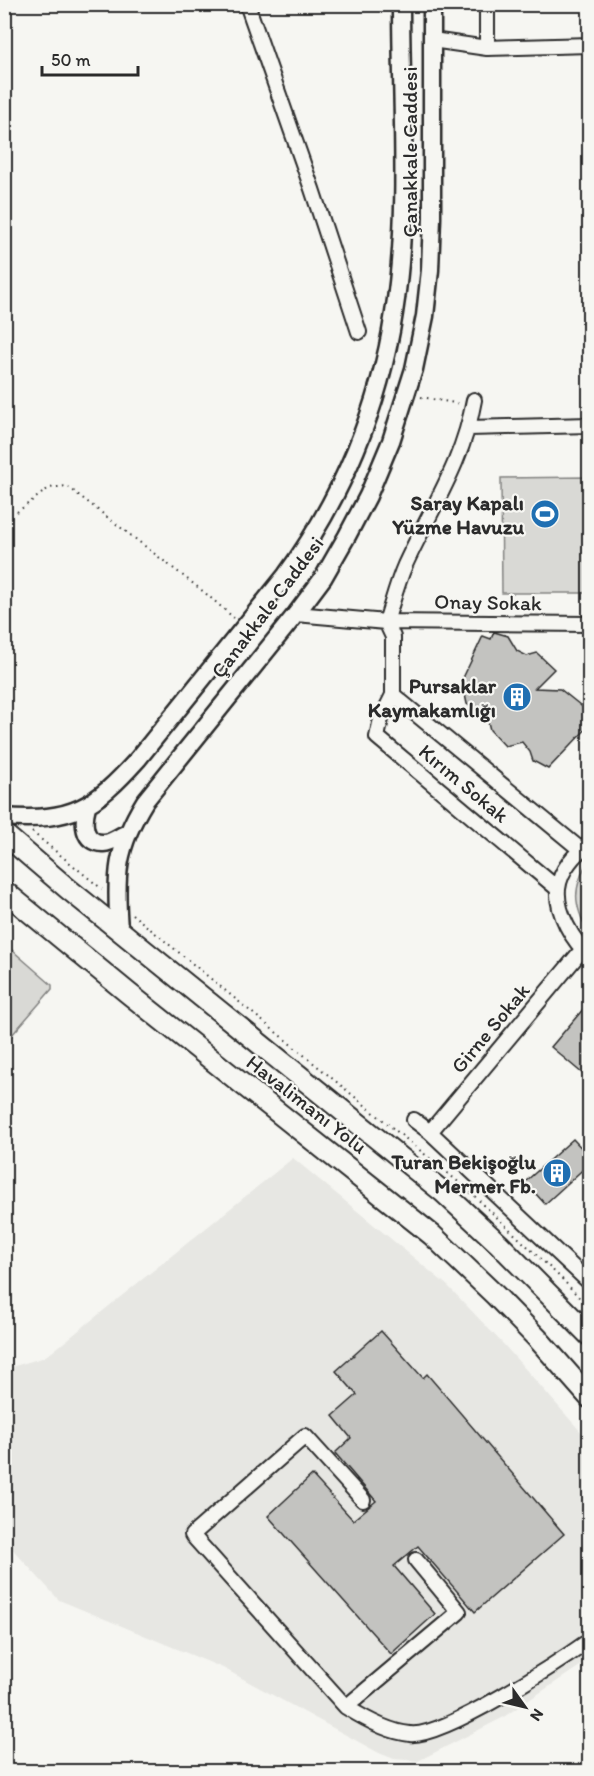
<svg xmlns="http://www.w3.org/2000/svg" width="594" height="1776" font-family="Itim,sans-serif">
  <style>
    .built { fill: #e7e7e3 }
    .green { fill: #d9d9d5; stroke: #828280; stroke-width: 1.5 }
    .building { fill: #c3c3c0; stroke: #2b2b2b; stroke-width: 1.5 }
    .lines { fill: none; stroke-linecap: round; stroke-linejoin: round }
    .minor-casing { stroke: #2b2b2b; stroke-width: 18 }
    .major-casing { stroke: #2b2b2b; stroke-width: 21 }
    .highway-casing { stroke: #2b2b2b; stroke-width: 24 }
    .path { stroke: #2b2b2b; stroke-width: 2; stroke-dasharray: 1.5 4.5; stroke-linecap: butt }
    .minor { stroke: #f6f6f2; stroke-width: 14 }
    .major { stroke: #f6f6f2; stroke-width: 16 }
    .highway { stroke: #f6f6f2; stroke-width: 20 }
    .labels { text-anchor: middle; dominant-baseline: central; stroke-width: 4.5; stroke-linejoin: round; paint-order: stroke }
    .street-label { font-size: 21px; fill: #2b2b2b; stroke: #f6f6f2 }
    .poi-label { font-size: 21px; font-weight: bold; fill: #2b2b2b; stroke: #f6f6f2; text-anchor: end }
  </style>
  <rect width="100%" height="100%" fill="#f6f6f2"/>
  <filter id="ink" filterUnits="userSpaceOnUse"><feTurbulence type="fractalNoise" baseFrequency=".0167" numOctaves="2"/><feDisplacementMap in="SourceGraphic" scale="12" xChannelSelector="R" yChannelSelector="G"/><feConvolveMatrix kernelMatrix="1 2 1 2 8 2 1 2 1" color-interpolation-filters="sRGB"/></filter>
  <g filter="url(#ink)">
    <!-- built -->
    <path class="built" d="M 293,1158 L 448,1286 L 505,1346 L 589,1441 L 589,1660 L 502,1718 L 418,1761 L 394,1759 L 379,1753 L 223,1668 L 59,1600 L 5,1541 L 4,1369 L 42,1358 L 52,1352 Z"/>
    <!-- green -->
    <path class="green" d="M 589,477 L 589,593 L 502,593 L 501,478 Z
      M 589,859 L 589,934 C 573,904 572,889 589,859 Z
      M 5,944 L 52,985 L 52,989 L 5,1043 Z"/>
    <!-- building -->
    <path class="building" d="M 494,632 L 508,636 L 517,651 L 527,656 L 537,653 L 554,669 L 535,688 L 560,689 L 590,713 L 590,725 L 548,769 L 533,761 L 530,752 L 522,742 L 505,746 L 490,730 L 487,718 L 467,704 L 462,680 L 483,636 L 491,639 Z
      M 590,1001 L 590,1080 L 551,1047 Z
      M 573,1139 L 590,1157 L 590,1163 L 545,1204 L 525,1182 Z
      M 381,1331 L 423,1378 L 427,1374 L 564,1534 L 475,1612 L 418,1546 L 394,1566 L 435,1614 L 391,1654 L 268,1516 L 312,1475 L 353,1520 L 376,1501 L 335,1453 L 351,1438 L 333,1416 L 357,1395 L 336,1371 Z"/>
    <g class="lines">
      <!-- minor casing -->
      <g class="minor-casing">
        <path id="minor" d="M 247,4 L 312,189 L 359,332
          M 487,4 L 487,48
          M 432,40 L 487,48 L 590,45
          M 474,400 C 463,463 431,508 405,565 C 397,583 392,604 386,622 L 590,624
          M 469,428 L 590,425
          M 296,614 L 386,622 L 393,637 L 393,695 L 581,850
          M 393,695 L 381,719 L 377,737 L 558,889
          M 590,843 C 575,853 560,870 558,889 C 556,912 573,942 590,956
          M 414,1120 L 430,1132 L 590,1283
          M 430,1132 L 582,950
          M 363,1500 L 305,1436 L 192,1535 L 346,1707 C 365,1719 388,1732 410,1734 C 443,1738 559,1662 590,1640
          M 346,1707 L 459,1612 L 416,1560"/>
      </g>
      <!-- major casing -->
      <g class="major-casing">
        <path id="major" d="M 87,806 C 83,821 82,844 104,843 C 111,843 120,836 127,833
          M 4,817 C 72,822 94,808 138,759 L 286,575 C 342,498 380,406 394,313 C 410,212 401,106 401,4
          M 119,929 C 115,875 116,848 145,801 L 296,614 L 323,578 L 347,536 L 368,496 L 391,441 L 414,369 L 425,316 L 430,270 L 432,218 L 432,4"/>
      </g>
      <!-- highway casing -->
      <g class="highway-casing">
        <path id="highway" d="M 4,834 L 67,888 L 443,1192 L 499,1244 L 590,1336
          M 4,891 L 128,993 L 432,1235 L 495,1295 L 538,1339 L 590,1398"/>
      </g>
      <!-- path -->
      <path class="path" d="M 421,397 L 460,404
        M 17,512 L 49,488 L 67,486 L 204,592 L 234,618
        M 32,832 L 102,889
        M 132,914 L 467,1189 L 563,1280 L 590,1309"/>
      <!-- minor -->
      <use href="#minor" class="minor"/>
      <!-- major -->
      <use href="#major" class="major"/>
      <!-- highway -->
      <use href="#highway" class="highway"/>
    </g>
  </g>
  <!-- icons -->
  <defs>
    <g id="stadium-disc" transform="scale(1.5)"><circle r="9.5" fill="#1f6fb2" stroke="#f6f6f2"/><path d="M0-5a6.5 5 0 1 0 0 10a6.5 5 0 1 0 0-10ZM-3.5-1.8h7v3.6h-7Z" fill="#fff"/></g>
    <g id="building-disc" transform="scale(1.5)"><circle r="9.5" fill="#1f6fb2" stroke="#f6f6f2"/><path d="M-4-6H4V6H1V3H-1V6H-4ZM-2.5-4.3h1.7v1.8h-1.7ZM.8-4.3h1.7v1.8H.8ZM-2.5-1h1.7V.8h-1.7ZM.8-1h1.7V.8H.8Z" fill="#fff"/></g>
  </defs>
  <g fill-rule="evenodd">
    <use href="#stadium-disc" x="545" y="514"/>
    <use href="#building-disc" x="517" y="697"/>
    <use href="#building-disc" x="557" y="1173"/>
  </g>
  <g class="labels">
    <!-- street labels -->
    <g class="street-label">
      <text transform="translate(409 152) rotate(-90)">Çanakkale Caddesi</text>
      <text transform="translate(488 602) rotate(1)">Onay Sokak</text>
      <text transform="translate(267 607) rotate(-53)">Çanakkale Caddesi</text>
      <text transform="translate(464 783) rotate(40)">Kırım Sokak</text>
      <text transform="translate(490 1028) rotate(-50)">Girne Sokak</text>
      <text transform="translate(307 1104) rotate(38)">Havalimanı Yolu</text>
    </g>
    <!-- poi labels -->
    <g class="poi-label">
      <text x="524" y="502">Saray Kapalı<tspan x="524" dy="24">Yüzme Havuzu</tspan></text>
      <text x="496" y="685">Pursaklar<tspan x="496" dy="24">Kaymakamlığı</tspan></text>
      <text x="536" y="1161">Turan Bekişoğlu<tspan x="536" dy="24">Mermer Fb.</tspan></text>
    </g>
  </g>
  <!-- margin -->
  <rect width="594" height="1776" fill="none" stroke="#f6f6f2" stroke-width="24"/>
  <rect x="12" y="12" width="570" height="1752" fill="none" stroke="#2b2b2b" stroke-width="2" filter="url(#ink)"/>
  <!-- north arrow -->
  <g transform="translate(525 1707) rotate(124)" stroke="#f6f6f2" stroke-width="4.5" paint-order="stroke">
  <path d="M0-4.5L10 22L0 15L-10 22Z" fill="#2b2b2b"/>
  <text y="-9" font-size="16" font-weight="bold" text-anchor="middle" fill="#2b2b2b">N</text>
  </g>
  <!-- scale -->
  <path d="M42 66v9h96v-9" fill="none" stroke="#2b2b2b" stroke-width="3"/>
  <text x="51" y="66" font-size="18" fill="#2b2b2b" stroke="#f6f6f2" stroke-width="4.5" paint-order="stroke">50 m</text>
</svg>
